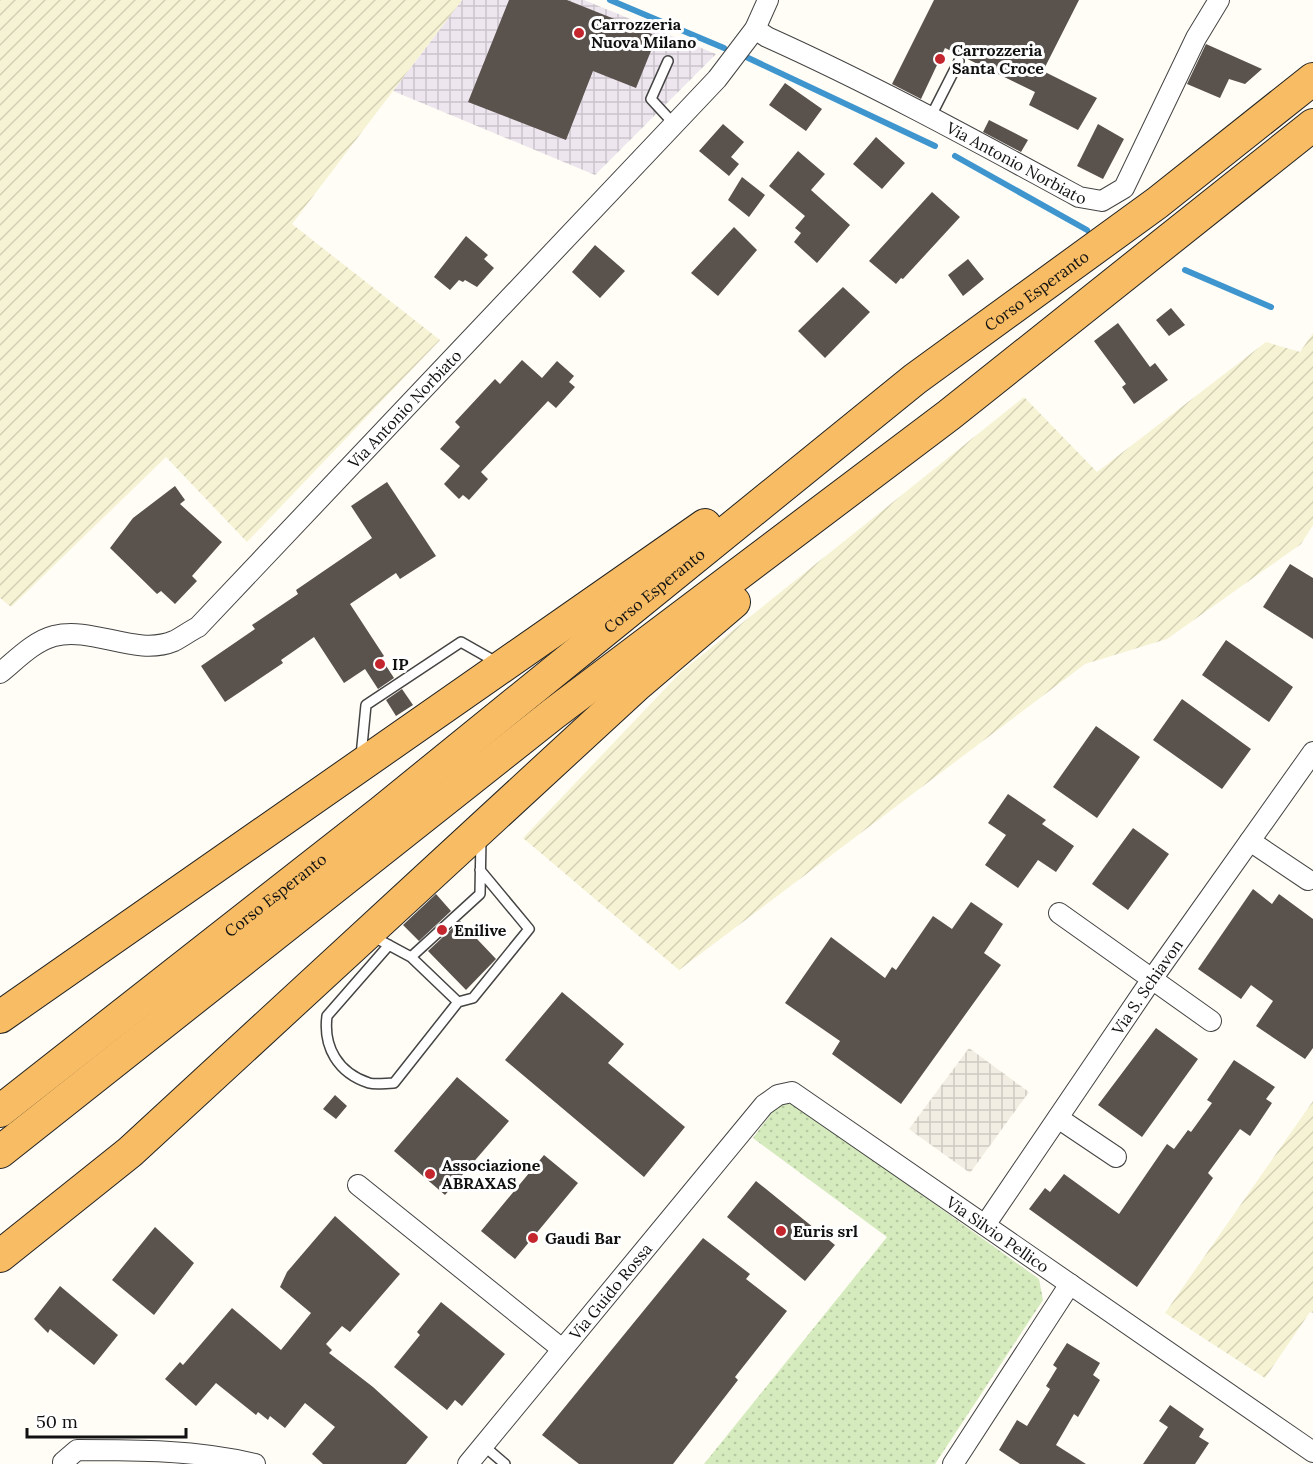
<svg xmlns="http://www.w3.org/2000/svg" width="1313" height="1464" font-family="Lora,serif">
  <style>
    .industrial { fill: url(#industrial-grid) }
    .farmland { fill: url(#farmland-furrows) }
    .park { fill: url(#park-dots) }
    .plaza { fill: url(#plaza-grid) }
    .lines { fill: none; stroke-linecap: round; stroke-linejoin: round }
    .stream { stroke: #3f96cf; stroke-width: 6 }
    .building { fill: #5a524d }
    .service-casing { stroke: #444; stroke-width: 12 }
    .minor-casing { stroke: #444; stroke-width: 22 }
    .trunk-casing { stroke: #222; stroke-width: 34 }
    .service { stroke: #fff; stroke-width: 9 }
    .minor { stroke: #fff; stroke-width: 20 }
    .trunk { stroke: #f7bc64; stroke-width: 32 }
    .poi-dot { fill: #c4262e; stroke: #fff; stroke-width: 2 }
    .labels { text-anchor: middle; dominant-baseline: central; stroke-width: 6; stroke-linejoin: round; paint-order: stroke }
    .poi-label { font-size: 16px; font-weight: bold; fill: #111; stroke: #fff; text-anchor: start }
    .street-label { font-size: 16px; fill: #111; stroke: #fff }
  </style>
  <defs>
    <pattern id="industrial-grid" width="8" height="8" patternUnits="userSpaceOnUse" patternTransform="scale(1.5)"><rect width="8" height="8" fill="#eee6ef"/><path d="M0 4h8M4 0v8" fill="none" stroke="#cbc4cc"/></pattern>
    <pattern id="farmland-furrows" width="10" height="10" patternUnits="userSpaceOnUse" patternTransform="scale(1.5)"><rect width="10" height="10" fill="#f6f3d4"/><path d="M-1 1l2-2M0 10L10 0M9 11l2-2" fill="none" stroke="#d2cfb5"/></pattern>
    <pattern id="park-dots" width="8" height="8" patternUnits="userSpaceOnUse" patternTransform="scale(1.5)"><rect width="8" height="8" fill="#d5ebbd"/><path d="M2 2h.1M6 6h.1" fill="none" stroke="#b6c8a1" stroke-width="1.8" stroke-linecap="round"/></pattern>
    <pattern id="plaza-grid" width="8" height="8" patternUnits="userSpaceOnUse" patternTransform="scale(1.5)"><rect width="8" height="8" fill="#f1ede2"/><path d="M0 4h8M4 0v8" fill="none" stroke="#cecac1"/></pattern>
  </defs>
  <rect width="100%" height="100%" fill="#fffdf5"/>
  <!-- industrial -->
  <path class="industrial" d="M 462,0 L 584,0 L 716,54 L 595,175 L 393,91 Z"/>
  <!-- farmland -->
  <path class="farmland" d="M 0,0 L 462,0 L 292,224 L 440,340 L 247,542 L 166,457 L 11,607 L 0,598 Z
    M 1313,333 L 1313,525 L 1301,544 L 1167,639 L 1085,664 L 679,970 L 523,838 L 681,672 L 1024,397 L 1097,472 L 1266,342 L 1300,352 Z
    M 1313,1101 L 1313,1313 L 1310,1312 L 1265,1378 L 1165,1313 Z"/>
  <!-- park -->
  <path class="park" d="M 794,1103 L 1039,1279 L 1043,1300 L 935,1464 L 704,1464 L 887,1237 L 753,1138 L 777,1106 Z"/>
  <!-- plaza -->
  <path class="plaza" d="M 969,1048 L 1029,1092 L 970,1173 L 909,1129 Z"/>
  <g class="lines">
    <!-- stream -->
    <path class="stream" d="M 610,0 L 724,48
      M 744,56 L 935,146
      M 955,156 L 1087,230
      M 1185,270 L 1271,307"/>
  </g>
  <!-- building -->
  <path class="building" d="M 509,0 L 567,0 L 657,36 L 636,88 L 593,71 L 566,140 L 468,102 Z
    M 934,0 L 1079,0 L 1043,71 L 1097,98 L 1078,130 L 1029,105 L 1035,92 L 945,48 L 921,99 L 892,84 Z
    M 1206,44 L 1262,69 L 1245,84 L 1229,79 L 1220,98 L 1187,84 Z
    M 785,83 L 822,109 L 806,131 L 769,105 Z
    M 989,120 L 1028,140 L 1021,152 L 983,132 Z
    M 723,124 L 744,142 L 731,157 L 739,164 L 729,176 L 699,151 Z
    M 1098,124 L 1124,139 L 1103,179 L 1077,166 Z
    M 876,137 L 905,163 L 882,189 L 853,164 Z
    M 798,151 L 825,174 L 811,190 L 850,225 L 817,263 L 794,242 L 801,233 L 795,228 L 805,216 L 769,186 Z
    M 742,177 L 765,195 L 749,217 L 728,200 Z
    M 932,192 L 960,217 L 903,279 L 901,278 L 896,284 L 869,261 Z
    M 734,227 L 757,250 L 718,296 L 691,273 Z
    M 466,236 L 488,255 L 484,259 L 494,268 L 477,287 L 465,280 L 463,282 L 459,280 L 450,290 L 434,277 Z
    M 595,245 L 625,271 L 600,298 L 572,272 Z
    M 968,259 L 984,279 L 963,296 L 948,275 Z
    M 843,287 L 870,312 L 825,358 L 798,331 Z
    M 1171,308 L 1185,325 L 1169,336 L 1156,320 Z
    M 1118,323 L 1150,367 L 1155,363 L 1168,380 L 1134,404 L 1122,387 L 1126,384 L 1094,341 Z
    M 522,360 L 542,378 L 557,361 L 574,376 L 569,382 L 575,387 L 556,408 L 548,401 L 481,472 L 488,479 L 469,500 L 463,495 L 459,499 L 444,484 L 460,466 L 440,449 L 460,427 L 455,422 L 495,379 L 500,384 Z
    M 387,482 L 436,556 L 400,579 L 396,573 L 350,604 L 384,656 L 381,658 L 394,678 L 378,689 L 365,669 L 344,683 L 314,637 L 281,660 L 283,663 L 225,702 L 201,666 L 255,629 L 252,625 L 298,594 L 296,590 L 372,538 L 351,506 Z
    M 175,486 L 185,500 L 180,504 L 222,542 L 192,576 L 197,581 L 175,604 L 161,591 L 157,594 L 110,548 L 133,518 Z
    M 1290,564 L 1313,578 L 1313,639 L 1263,607 Z
    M 1226,640 L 1293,687 L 1269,722 L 1202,675 Z
    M 402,689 L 413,705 L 396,716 L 386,700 Z
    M 1182,699 L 1251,749 L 1222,789 L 1153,740 Z
    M 1096,726 L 1140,757 L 1097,818 L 1053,787 Z
    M 1008,794 L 1046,820 L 1042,824 L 1074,846 L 1056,872 L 1038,860 L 1018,888 L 985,865 L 1006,835 L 988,823 Z
    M 1133,828 L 1169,854 L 1128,910 L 1092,884 Z
    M 1253,889 L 1272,904 L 1279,894 L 1313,919 L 1313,1048 L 1305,1059 L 1256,1026 L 1273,1001 L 1251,985 L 1241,999 L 1198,969 Z
    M 436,894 L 451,911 L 419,941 L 403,925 Z
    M 971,902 L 1003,924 L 984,953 L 1001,965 L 901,1104 L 832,1054 L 840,1041 L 785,1003 L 831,937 L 885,978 L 892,967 L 896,970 L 933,916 L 952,929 Z
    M 460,921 L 496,959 L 466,990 L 428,951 Z
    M 562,992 L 624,1044 L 608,1063 L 685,1127 L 644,1177 L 505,1060 Z
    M 1156,1028 L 1198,1059 L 1142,1137 L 1098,1105 Z
    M 1234,1060 L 1275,1087 L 1266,1099 L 1272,1103 L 1250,1136 L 1240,1129 L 1208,1173 L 1213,1178 L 1137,1287 L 1029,1209 L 1045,1188 L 1050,1192 L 1064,1174 L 1119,1214 L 1167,1144 L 1174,1149 L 1188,1130 L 1191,1132 L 1212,1103 L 1207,1100 Z
    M 457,1077 L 509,1121 L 445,1195 L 394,1151 Z
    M 335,1095 L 347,1106 L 336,1119 L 323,1109 Z
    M 544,1155 L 578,1183 L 515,1259 L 481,1231 Z
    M 756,1181 L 835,1245 L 805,1281 L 727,1217 Z
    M 335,1216 L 400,1274 L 350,1332 L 342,1326 L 326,1344 L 332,1350 L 329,1353 L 373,1387 L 428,1437 L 406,1464 L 323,1464 L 312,1454 L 335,1427 L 305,1403 L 285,1428 L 270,1416 L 268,1420 L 258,1412 L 256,1415 L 216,1383 L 196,1406 L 165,1379 L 180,1362 L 183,1365 L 232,1308 L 281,1350 L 311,1313 L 280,1287 L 287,1272 Z
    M 155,1227 L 194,1263 L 154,1315 L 112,1280 Z
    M 703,1238 L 750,1274 L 746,1279 L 787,1311 L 735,1377 L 738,1380 L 673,1464 L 579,1464 L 542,1435 Z
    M 60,1286 L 118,1335 L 94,1365 L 50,1329 L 48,1333 L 34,1319 Z
    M 441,1302 L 505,1354 L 462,1406 L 455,1400 L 447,1410 L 394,1367 L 420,1335 L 417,1332 Z
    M 1067,1343 L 1100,1363 L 1093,1375 L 1100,1380 L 1078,1417 L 1074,1414 L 1056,1445 L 1086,1464 L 1020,1464 L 999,1450 L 1017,1420 L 1027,1426 L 1050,1389 L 1046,1386 L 1057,1368 L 1053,1365 Z
    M 1170,1405 L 1204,1429 L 1199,1437 L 1209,1443 L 1195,1464 L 1143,1464 L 1168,1427 L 1159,1421 Z"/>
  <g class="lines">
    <!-- service casing -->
    <g class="service-casing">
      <path id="service" d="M 668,61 L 651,99 L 674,124
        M 931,116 L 959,61
        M 361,756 L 366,705 L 461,642 L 498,663
        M 372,936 L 411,957 L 480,894 L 481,838
        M 389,945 L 327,1016 C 323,1047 338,1073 369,1083 C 376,1085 386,1083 394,1083 L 458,1002 L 411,957
        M 458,1002 L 473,998 L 529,929 L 480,870
        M 484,1446 L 505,1464"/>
    </g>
    <!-- minor casing -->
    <g class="minor-casing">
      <g id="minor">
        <path id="s1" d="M 755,29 L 767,37 C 874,85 976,141 1079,197 L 1102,201 L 1124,188 L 1196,38 L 1219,0"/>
        <path id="s2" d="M 0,673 C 15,661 34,641 54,636 C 93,626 136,657 174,641 C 182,637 190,631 198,627 L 717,79 L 755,29 L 768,0"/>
        <path d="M 1250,841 L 1308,880"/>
        <path d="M 1059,913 L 1211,1021"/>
        <path d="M 1058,1118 L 1116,1157"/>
        <path d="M 358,1185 L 562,1349"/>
        <path id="s3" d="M 985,1225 L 1152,979 L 1313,752"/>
        <path d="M 63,1462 L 77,1450 C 136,1450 197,1450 255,1464"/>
        <path id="s4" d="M 468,1464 L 764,1105 L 778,1095 L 792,1092 L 1313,1452"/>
        <path d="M 953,1464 L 1070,1284"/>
      </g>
    </g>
    <!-- trunk casing -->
    <g class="trunk-casing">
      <g id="trunk">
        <path d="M 0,1017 L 705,525"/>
        <path id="s5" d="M 0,1111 L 381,812 L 915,379 L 1157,203 L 1313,79"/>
        <path d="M 0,1152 L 553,714 L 949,415 L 1313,125"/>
        <path d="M 0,1256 L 130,1152 L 638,684 L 734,602"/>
      </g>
    </g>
    <!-- service -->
    <use href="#service" class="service"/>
    <!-- minor -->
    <use href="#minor" class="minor"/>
    <!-- trunk -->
    <use href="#trunk" class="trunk"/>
  </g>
  <!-- markers -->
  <g class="poi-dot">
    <circle cx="579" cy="33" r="6"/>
    <circle cx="940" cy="59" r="6"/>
    <circle cx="380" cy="664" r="6"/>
    <circle cx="442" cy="930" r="6"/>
    <circle cx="430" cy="1174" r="6"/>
    <circle cx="781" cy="1231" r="6"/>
    <circle cx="533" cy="1238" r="6"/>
  </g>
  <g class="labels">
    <!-- poi labels -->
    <g class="poi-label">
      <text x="591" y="24">Carrozzeria<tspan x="591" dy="18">Nuova Milano</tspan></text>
      <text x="952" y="50">Carrozzeria<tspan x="952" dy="18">Santa Croce</tspan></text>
      <text x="392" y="664">IP</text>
      <text x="454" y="930">Enilive</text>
      <text x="442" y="1165">Associazione<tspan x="442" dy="18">ABRAXAS</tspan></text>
      <text x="793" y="1231">Euris srl</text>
      <text x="545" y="1238">Gaudi Bar</text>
    </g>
    <!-- street labels -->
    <g class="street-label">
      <text stroke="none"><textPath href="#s1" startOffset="294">Via Antonio Norbiato</textPath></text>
      <text stroke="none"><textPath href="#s5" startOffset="1322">Corso Esperanto</textPath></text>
      <text stroke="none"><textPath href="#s2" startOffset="516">Via Antonio Norbiato</textPath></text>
      <text stroke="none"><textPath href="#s5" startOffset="836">Corso Esperanto</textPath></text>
      <text stroke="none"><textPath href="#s5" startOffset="350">Corso Esperanto</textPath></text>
      <text stroke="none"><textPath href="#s3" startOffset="288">Via S. Schiavon</textPath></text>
      <text stroke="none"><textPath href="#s4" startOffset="747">Via Silvio Pellico</textPath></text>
      <text stroke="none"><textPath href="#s4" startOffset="224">Via Guido Rossa</textPath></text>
    </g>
  </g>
  <!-- scale -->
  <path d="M27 1428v9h159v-9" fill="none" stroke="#111111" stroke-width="3"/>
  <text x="36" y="1428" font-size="18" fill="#111111" stroke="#ffffff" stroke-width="4.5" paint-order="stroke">50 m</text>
</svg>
